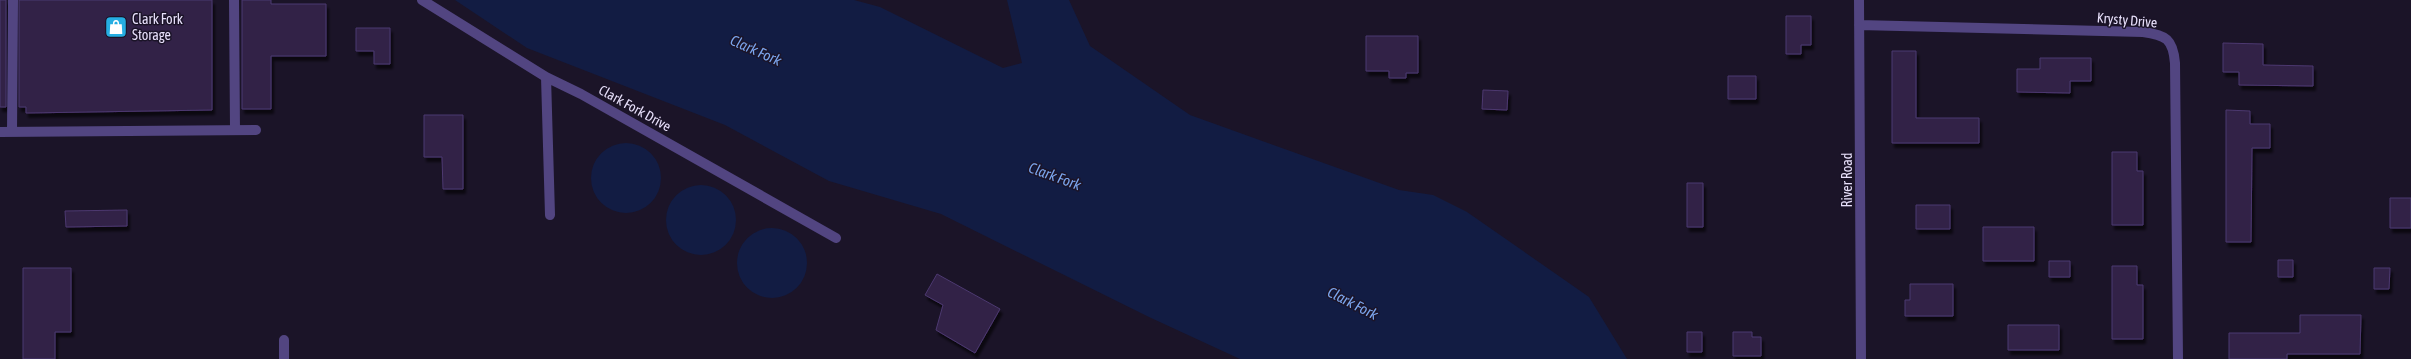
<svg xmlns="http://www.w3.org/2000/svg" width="2411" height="359" font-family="'Asap Condensed',sans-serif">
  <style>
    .water { fill: #121c43 }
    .building { fill: #302347; stroke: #4d3870; filter: url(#shadow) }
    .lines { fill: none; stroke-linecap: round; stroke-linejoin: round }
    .minor { stroke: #524581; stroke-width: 10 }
    .labels { text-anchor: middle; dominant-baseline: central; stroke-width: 3; stroke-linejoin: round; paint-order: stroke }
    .poi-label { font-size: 14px; fill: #e8e0fb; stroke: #1b1428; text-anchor: start }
    .street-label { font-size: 14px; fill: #e8e0fb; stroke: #1b1428 }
    .water-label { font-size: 15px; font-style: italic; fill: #7ba5ed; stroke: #1b1428 }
  </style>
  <defs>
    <filter id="shadow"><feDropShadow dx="2.5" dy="4.5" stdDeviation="1" flood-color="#0009"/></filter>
  </defs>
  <rect width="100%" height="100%" fill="#1b1428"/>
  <!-- water -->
  <path class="water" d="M 455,0 L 854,0 L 880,7 L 1003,68 L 1022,63 L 1007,0 L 1069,0 L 1090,46 L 1190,115 L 1399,190 L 1433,195 L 1467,212 L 1589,297 L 1627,359 L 1240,359 L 1149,317 L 941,214 L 829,181 L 725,125 L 527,48 Z
    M591 178a35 35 0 1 1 70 0a35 35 0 1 1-70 0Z
    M666 220a35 35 0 1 1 70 0a35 35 0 1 1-70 0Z
    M737 263a35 35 0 1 1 70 0a35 35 0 1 1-70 0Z"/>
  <!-- building -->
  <path class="building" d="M 0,0 L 6,0 L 6,107 L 0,107 Z
    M 19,0 L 212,0 L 212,110 L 26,113 L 26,107 L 19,107 Z
    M 242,0 L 271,0 L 271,4 L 326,4 L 326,56 L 271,56 L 271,109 L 242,109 Z
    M 1786,16 L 1811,16 L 1811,45 L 1801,45 L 1801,54 L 1786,54 Z
    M 356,28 L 390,28 L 390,64 L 374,64 L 374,51 L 356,51 Z
    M 1366,36 L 1418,36 L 1418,73 L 1406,73 L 1406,78 L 1389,78 L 1389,71 L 1366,71 Z
    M 2223,43 L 2263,44 L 2263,65 L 2313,66 L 2313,86 L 2239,85 L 2239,72 L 2223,72 Z
    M 1892,51 L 1916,51 L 1916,118 L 1979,118 L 1979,143 L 1892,143 Z
    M 2040,58 L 2091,58 L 2091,81 L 2070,81 L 2070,93 L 2017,92 L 2017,69 L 2040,69 Z
    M 1728,76 L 1756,76 L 1756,99 L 1728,99 Z
    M 1483,90 L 1508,91 L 1507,110 L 1482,109 Z
    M 2226,110 L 2250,111 L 2250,124 L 2270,124 L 2270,148 L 2252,148 L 2251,242 L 2226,242 Z
    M 424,115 L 463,115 L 463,189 L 443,189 L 442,157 L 424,157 Z
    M 2112,152 L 2137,152 L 2137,171 L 2143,171 L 2143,225 L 2112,225 Z
    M 1687,183 L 1703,183 L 1703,227 L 1687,227 Z
    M 2390,198 L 2411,198 L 2411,228 L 2390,228 Z
    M 1916,205 L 1950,205 L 1950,229 L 1916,229 Z
    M 127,210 L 127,226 L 66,227 L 65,211 Z
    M 1983,227 L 2034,227 L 2034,261 L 1983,261 Z
    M 2278,260 L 2293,260 L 2293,277 L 2278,277 Z
    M 2049,261 L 2070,261 L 2070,277 L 2049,277 Z
    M 2112,266 L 2137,266 L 2137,285 L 2143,285 L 2143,339 L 2112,339 Z
    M 23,268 L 71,268 L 71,332 L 55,332 L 55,359 L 23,359 Z
    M 2374,268 L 2390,268 L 2389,289 L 2374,289 Z
    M 937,274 L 1000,309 L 975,353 L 936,330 L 943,305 L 925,295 Z
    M 1910,284 L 1953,284 L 1953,316 L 1905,316 L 1905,300 L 1910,300 Z
    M 2300,315 L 2361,315 L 2360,354 L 2287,354 L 2287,359 L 2229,359 L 2229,333 L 2300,333 Z
    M 2008,325 L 2059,325 L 2059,350 L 2008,350 Z
    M 1687,332 L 1702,332 L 1702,352 L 1687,352 Z
    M 1733,332 L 1752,332 L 1752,337 L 1761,337 L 1761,356 L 1733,356 Z"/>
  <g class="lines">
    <!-- minor -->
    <path class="minor" d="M 234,0 L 235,130
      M 422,0 L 546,77 L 581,94 L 836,238
      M 1859,0 L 1861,359
      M 1859,25 L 2143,32 C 2166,35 2173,39 2175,63 L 2178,359
      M 546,77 L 550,215
      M 0,132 L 256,130
      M 12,132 L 13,0
      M 284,359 L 284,340"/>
  </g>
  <!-- icons -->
  <defs>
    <g id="shop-square" transform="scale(1.15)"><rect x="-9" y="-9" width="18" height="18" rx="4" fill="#25aee2" stroke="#1b1428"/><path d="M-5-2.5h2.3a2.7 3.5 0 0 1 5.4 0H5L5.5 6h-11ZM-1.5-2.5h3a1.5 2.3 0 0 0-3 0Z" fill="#fff"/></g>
  </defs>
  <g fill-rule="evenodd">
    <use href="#shop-square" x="116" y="27"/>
  </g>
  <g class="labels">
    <!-- poi labels -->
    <g class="poi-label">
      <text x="132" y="19">Clark Fork<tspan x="132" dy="16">Storage</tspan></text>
    </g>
    <!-- street labels -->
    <g class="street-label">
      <text transform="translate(2127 20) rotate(5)">Krysty Drive</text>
      <text transform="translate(635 108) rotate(29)">Clark Fork Drive</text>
      <text transform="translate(1847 180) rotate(-90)">River Road</text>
    </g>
    <!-- water labels -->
    <g class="water-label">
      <text transform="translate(756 50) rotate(24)">Clark Fork</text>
      <text transform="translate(1055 176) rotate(20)">Clark Fork</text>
      <text transform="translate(1353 303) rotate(27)">Clark Fork</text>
    </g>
  </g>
</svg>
